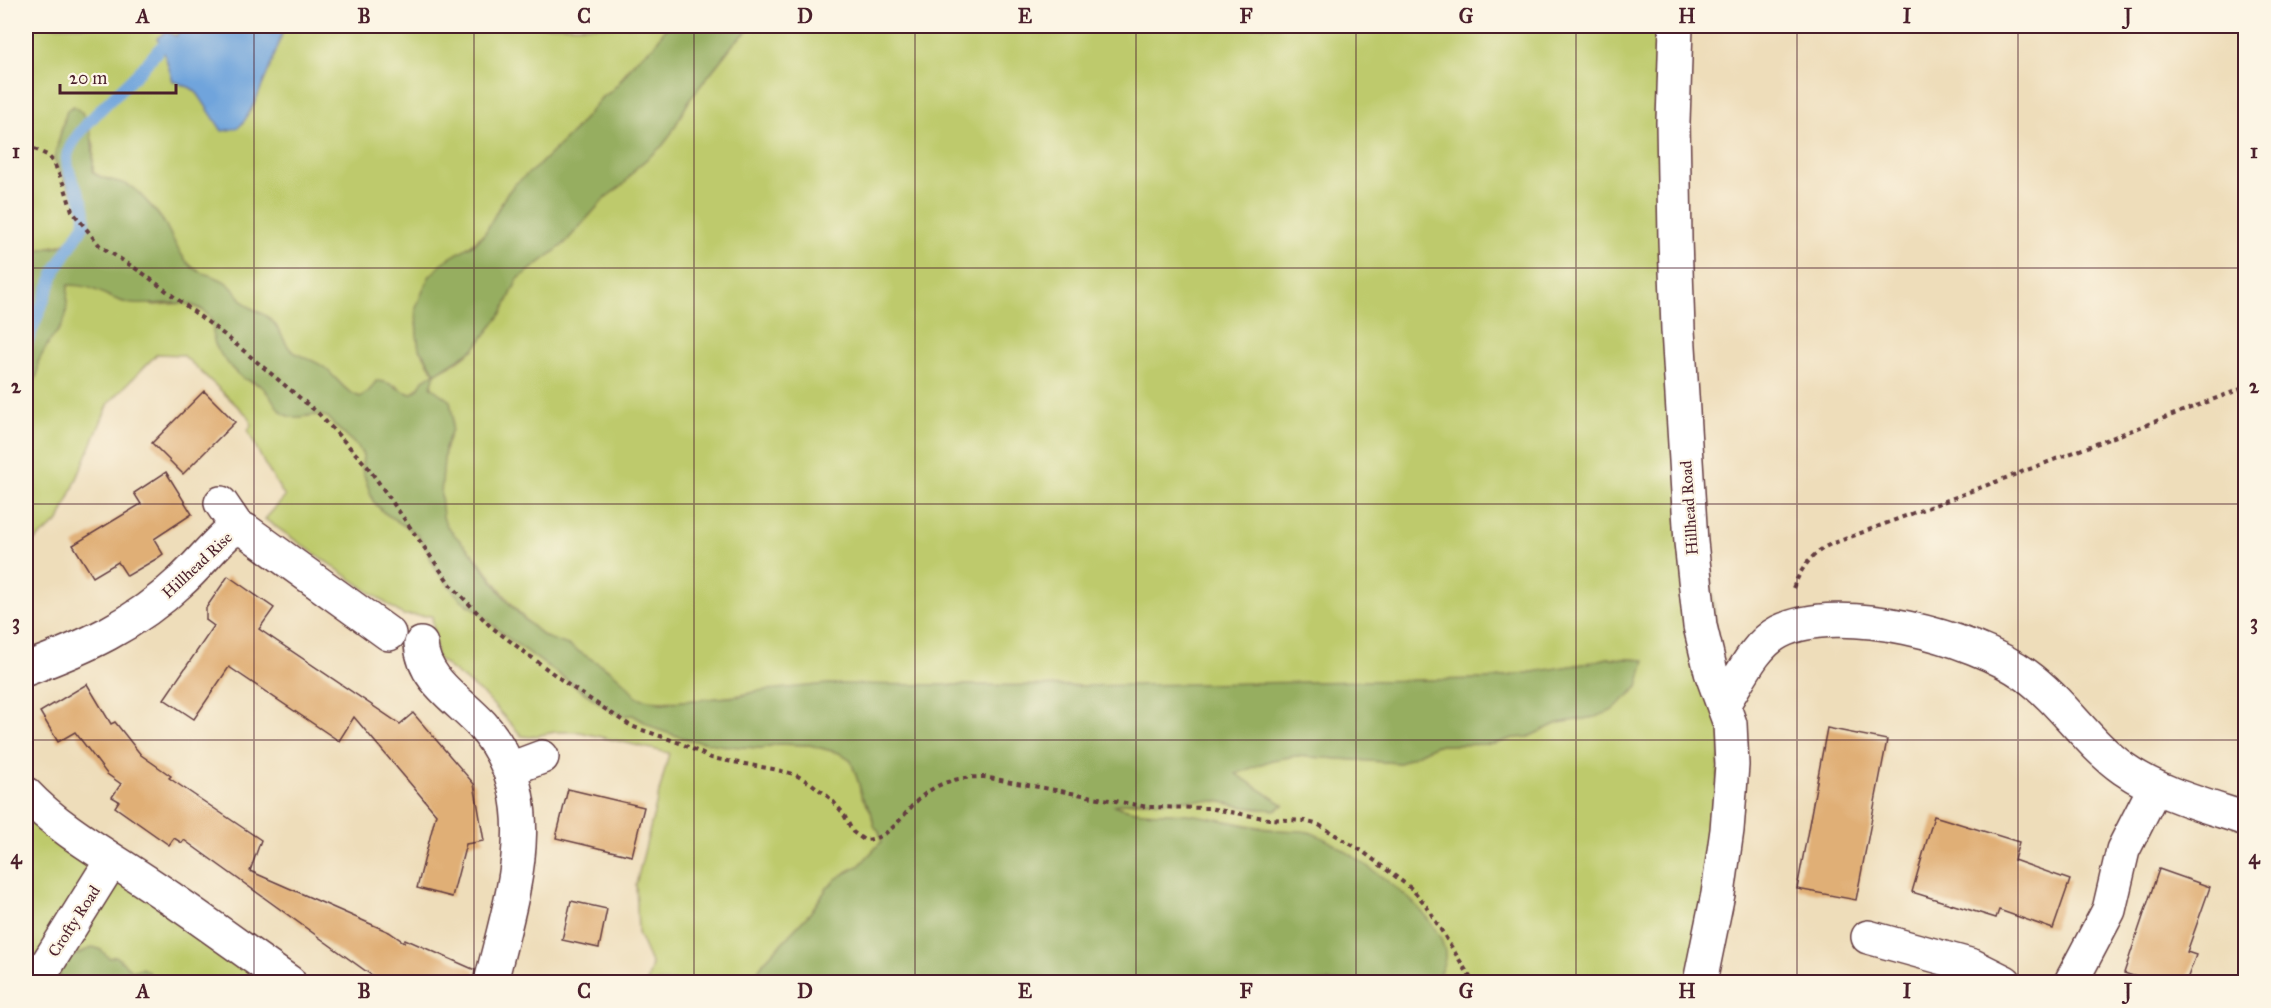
<svg xmlns="http://www.w3.org/2000/svg" width="2271" height="1008" font-family="'IM FELL Great Primer',serif">
  <style>
    .green { fill: #beca6c; stroke: #84744c; stroke-width: 1.5 }
    .forest { fill: #96ae60; stroke: #706646; stroke-width: 1.5 }
    .water { fill: #70a4dc; stroke: #5d6284; stroke-width: 1.5 }
    .lines { fill: none; stroke-linecap: round; stroke-linejoin: round }
    .stream { stroke: #70a4dc; stroke-width: 12 }
    .building { fill: #e0af76 }
    .minor-casing { stroke: #633c40; stroke-width: 36 }
    .path { stroke: #633c40; stroke-width: 4; stroke-dasharray: 4.5 4.5; stroke-linecap: butt }
    .minor { stroke: #fff; stroke-width: 33 }
    .grid { fill: none; stroke: #4a1f2b; stroke-width: 1.5; stroke-opacity: 0.55 }
    .labels { text-anchor: middle; dominant-baseline: central; stroke-width: 4.5; stroke-linejoin: round; paint-order: stroke }
    .street-label { font-size: 16px; fill: #4a1f2b; stroke: #fcf5e5 }
    .neatline { fill: none; stroke: #4a1f2b; stroke-width: 2 }
    .grid-label { font-size: 20px; text-anchor: middle; font-weight: bold; fill: #4a1f2b }
  </style>
  <rect width="100%" height="100%" fill="#fcf5e5"/>
  <filter id="ink" filterUnits="userSpaceOnUse"><feTurbulence type="fractalNoise" baseFrequency=".0167" numOctaves="2"/><feDisplacementMap in="SourceGraphic" scale="12" xChannelSelector="R" yChannelSelector="G"/><feConvolveMatrix kernelMatrix="1 2 1 2 8 2 1 2 1" color-interpolation-filters="sRGB"/></filter>
  <filter id="wash" filterUnits="userSpaceOnUse"><feTurbulence type="fractalNoise" baseFrequency=".008" numOctaves="4" result="noise"/><feDisplacementMap in="SourceGraphic" scale="24" xChannelSelector="R" yChannelSelector="G"/><feGaussianBlur stdDeviation="1.35" result="paint"/><feColorMatrix in="noise" values="0 0 0 0 0 0 0 0 0 0 0 0 0 0 0 0 0 1.4 0 .05"/><feComposite in="paint" operator="in"/></filter>
  <g filter="url(#wash)">
    <rect width="100%" height="100%" fill="#eeddba"/>
    <!-- green -->
    <path class="green" d="M 26,26 L 181,26 L 182,28 L 176,37 L 162,46 L 173,81 C 178,83 186,85 191,88 C 203,95 208,112 218,122 L 251,111 L 285,26 L 667,26 L 654,46 L 630,66 L 618,84 L 609,93 L 602,97 L 574,131 L 539,165 L 515,185 L 506,195 L 485,233 L 468,247 L 416,323 L 419,349 C 426,357 428,366 435,373 L 455,363 L 474,349 L 502,313 L 518,279 L 564,244 L 606,197 L 624,184 L 636,168 L 662,146 L 669,137 L 690,99 L 734,43 L 753,26 L 1674,26 L 1671,179 L 1724,706 L 1700,982 L 1435,982 L 1439,973 L 1432,926 L 1423,913 L 1408,898 L 1385,880 L 1351,855 L 1317,836 L 1309,832 L 1276,830 L 1186,814 L 1141,813 L 1113,805 C 1136,801 1159,800 1183,800 C 1194,799 1209,800 1220,802 C 1239,805 1267,815 1284,805 L 1235,774 L 1248,768 L 1272,760 L 1296,756 L 1400,763 L 1436,745 L 1494,744 L 1513,738 L 1528,737 L 1558,723 L 1595,717 L 1626,696 L 1638,687 L 1644,660 L 1608,658 L 1584,664 L 1488,679 L 1130,686 L 923,685 L 757,691 C 735,698 654,707 636,697 C 631,694 619,677 611,671 C 590,656 563,650 543,635 C 512,612 496,580 472,553 C 462,543 447,532 443,518 C 438,494 442,451 452,429 L 438,394 L 431,387 L 434,374 C 423,379 420,387 411,394 L 403,391 L 395,385 L 369,391 L 360,397 C 342,390 340,380 325,369 C 313,359 300,358 290,349 C 285,344 280,330 273,322 C 264,312 255,312 247,305 C 240,299 235,290 228,284 C 216,274 200,276 188,264 C 177,252 173,238 165,224 C 160,215 146,200 138,193 C 126,180 106,182 93,172 L 94,145 L 82,112 L 64,119 L 54,159 L 69,188 L 83,209 C 80,232 73,246 48,247 L 26,272 Z
      M 68,285 L 81,285 L 94,288 L 109,296 L 155,305 L 187,303 L 206,312 L 212,322 L 215,344 L 234,371 L 243,378 L 263,387 L 267,393 L 302,417 L 316,415 L 329,417 L 334,425 L 358,447 L 363,456 L 362,469 L 373,501 L 383,512 L 417,534 L 427,549 L 430,560 L 466,604 L 474,608 L 508,638 L 581,691 L 621,716 L 633,715 L 656,729 L 690,740 L 743,747 L 762,748 L 777,744 L 810,745 L 839,753 L 851,761 L 859,784 L 861,795 L 871,811 L 874,826 L 879,831 L 882,841 L 859,866 L 848,871 L 828,887 L 810,913 L 764,962 L 751,982 L 647,982 L 652,965 L 638,933 L 636,884 L 669,753 L 580,732 L 555,732 L 530,737 L 522,736 L 485,696 L 437,658 L 432,616 L 403,615 L 265,519 L 285,497 L 265,465 L 248,431 L 251,425 L 249,417 L 183,355 L 157,354 L 109,403 L 59,521 L 26,547 L 26,401 L 38,372 L 38,362 L 49,342 L 61,327 L 65,316 Z
      M 26,796 L 110,861 L 26,982 Z
      M 113,861 L 288,982 L 154,982 L 149,973 L 142,969 L 132,971 L 116,956 L 109,958 L 86,950 L 67,959 L 60,971 L 60,982 L 37,982 Z"/>
    <!-- forest -->
    <path class="forest" d="M 667,26 L 753,26 L 734,43 L 690,99 L 669,137 L 662,146 L 636,168 L 624,184 L 606,197 L 564,244 L 518,279 L 502,313 L 474,349 L 435,374 L 431,387 L 450,401 L 453,417 L 452,429 L 445,448 L 441,494 L 443,517 L 447,527 L 472,553 L 508,602 L 527,622 L 545,637 L 568,645 L 611,671 L 626,684 L 636,697 L 661,703 L 741,696 L 757,691 L 828,684 L 1079,686 L 1488,679 L 1584,664 L 1608,658 L 1645,660 L 1638,687 L 1611,711 L 1595,717 L 1558,723 L 1528,737 L 1513,738 L 1494,744 L 1436,745 L 1400,763 L 1296,756 L 1272,760 L 1236,774 L 1284,805 L 1275,810 L 1245,807 L 1218,801 L 1183,800 L 1163,802 L 1140,800 L 1114,805 C 1137,815 1161,812 1186,814 C 1216,817 1246,827 1276,830 C 1287,831 1297,830 1308,832 C 1332,838 1387,880 1407,897 C 1419,907 1441,933 1444,948 C 1448,962 1440,971 1435,982 L 751,982 L 764,962 L 810,913 L 828,887 L 837,878 L 859,866 L 882,841 L 879,831 L 874,826 L 871,811 L 861,795 L 859,784 L 851,761 L 839,753 L 810,745 L 777,744 L 762,748 L 727,746 L 690,740 L 656,729 L 633,715 L 621,716 L 604,706 L 508,638 L 474,608 L 460,599 L 436,570 L 427,549 L 417,534 L 383,512 L 373,501 L 362,469 L 363,455 L 358,447 L 334,425 L 328,417 C 324,416 319,415 315,415 C 305,415 297,420 288,416 C 274,410 273,394 261,386 C 256,382 250,381 244,379 C 236,374 218,353 215,344 C 211,333 216,324 207,314 C 192,296 154,306 133,304 C 109,302 98,284 68,285 L 66,316 L 61,327 L 49,342 L 38,362 L 38,372 L 26,401 L 26,272 L 38,250 C 45,248 51,248 57,247 C 75,244 81,224 83,209 L 69,188 L 54,159 L 67,110 L 74,106 C 95,121 93,150 93,173 C 107,183 126,179 138,192 C 147,202 158,213 165,224 C 173,238 177,251 188,263 C 199,276 216,274 228,284 C 235,290 240,298 247,305 C 255,312 263,311 273,322 C 280,330 285,344 290,349 C 299,358 313,358 325,368 C 339,380 342,390 360,397 L 369,391 L 376,381 C 391,381 397,390 411,394 L 418,389 L 423,380 L 435,373 L 425,356 L 419,349 L 417,334 L 416,307 L 429,277 L 446,260 L 477,242 L 485,233 L 506,195 L 515,184 L 539,165 L 574,131 L 602,97 L 609,93 L 618,84 L 637,59 L 654,46 Z
      M 93,947 L 101,950 L 109,958 L 116,956 L 132,971 L 142,968 L 149,973 L 154,982 L 60,982 L 60,971 L 67,959 Z"/>
    <!-- water -->
    <path class="water" d="M 181,26 L 284,26 C 280,44 253,114 240,126 C 234,130 228,130 222,131 L 198,94 L 191,88 L 173,81 L 162,46 L 157,38 L 166,32 L 176,36 L 182,28 Z"/>
    <g class="lines">
      <!-- stream -->
      <path class="stream" d="M 84,225 C 90,199 67,183 67,159 C 66,138 119,92 134,77 C 144,67 153,56 162,46
        M 26,345 L 56,269 L 82,228"/>
    </g>
    <g id="blocks">
      <!-- building -->
      <path class="building" d="M 204,391 L 235,422 L 183,474 L 152,443 Z
        M 166,472 L 192,514 L 154,539 L 163,554 L 156,559 L 127,576 L 118,562 L 93,577 L 73,545 L 141,504 L 134,493 Z
        M 228,576 L 274,608 L 259,629 L 400,724 L 413,713 L 474,784 L 484,841 L 466,844 L 452,897 L 417,888 L 436,814 L 354,717 L 339,741 L 229,667 L 194,719 L 164,699 L 214,626 L 206,620 L 206,608 Z
        M 87,684 L 111,724 L 115,722 L 141,755 L 171,776 L 169,778 L 261,840 L 250,871 L 389,932 L 404,942 L 405,939 L 475,970 L 473,982 L 381,982 L 184,840 L 182,843 L 174,838 L 169,845 L 115,807 L 119,801 L 112,797 L 121,784 L 107,774 L 75,732 L 58,742 L 40,712 Z
        M 1827,728 L 1887,740 L 1856,900 L 1797,889 Z
        M 568,789 L 644,807 L 632,856 L 556,838 Z
        M 1934,816 L 2019,842 L 2014,860 L 2070,880 L 2053,929 L 1999,910 L 1996,918 L 1912,892 Z
        M 2159,869 L 2210,887 L 2187,952 L 2196,955 L 2186,982 L 2152,982 L 2124,973 Z
        M 571,901 L 607,909 L 599,948 L 562,940 Z"/>
    </g>
  </g>
  <g filter="url(#ink)">
    <use href="#blocks" fill-opacity="0" stroke="#633c40" stroke-width="1.5"/>
    <g class="lines">
      <!-- minor casing -->
      <g class="minor-casing">
        <path id="minor" d="M 1676,26 L 1673,122 L 1675,239 L 1678,330 L 1691,542 L 1700,626 L 1711,672 L 1730,724 L 1732,765 L 1727,830 L 1718,894 L 1700,982
          M 221,503 L 238,528
          M 421,644 C 423,680 459,700 482,725 C 548,800 511,897 491,982
          M 26,669 C 83,648 135,625 180,582 C 197,567 211,548 228,533 L 238,528 L 245,530 L 389,634
          M 1724,703 C 1739,680 1754,645 1779,632 C 1840,601 1974,637 2026,675 C 2063,702 2087,743 2124,769 C 2160,794 2204,805 2246,819
          M 510,769 L 542,757
          M 26,794 C 61,831 108,856 151,885 C 198,916 243,950 289,982
          M 1868,937 L 1973,966 L 2005,982
          M 36,982 L 112,860
          M 2071,982 L 2109,910 L 2123,850 L 2155,787"/>
      </g>
      <!-- path -->
      <path class="path" d="M 26,145 L 47,155 L 53,161 L 64,185 L 72,211 L 100,246 L 144,274 L 226,336 L 318,413 L 367,466 L 450,584 L 490,626 L 567,684 L 631,726 L 680,743 L 711,758 L 773,769 L 794,774 L 812,784 L 831,799 L 843,813 L 853,832 L 864,840 C 894,839 904,809 926,793 C 944,780 962,777 984,777 L 1148,807 L 1208,808 L 1269,819 L 1304,821 L 1319,825 L 1362,851 L 1412,889 L 1425,904 L 1473,982
        M 1793,588 C 1801,569 1811,554 1829,545 L 2246,387"/>
      <!-- minor -->
      <use href="#minor" class="minor"/>
    </g>
  </g>
  <!-- grid -->
  <path class="grid" d="M 254,26 L 254,982M 474,26 L 474,982M 694,26 L 694,982M 915,26 L 915,982M 1136,26 L 1136,982M 1356,26 L 1356,982M 1576,26 L 1576,982M 1797,26 L 1797,982M 2018,26 L 2018,982M 26,268 L 2246,268M 26,504 L 2246,504M 26,740 L 2246,740"/>
  <g class="labels">
    <!-- street labels -->
    <g class="street-label">
      <text transform="translate(1689 508) rotate(-94)">Hillhead Road</text>
      <text transform="translate(197 565) rotate(-43)">Hillhead Rise</text>
      <text transform="translate(74 921) rotate(-57)">Crofty Road</text>
    </g>
  </g>
  <!-- margin -->
  <rect width="2271" height="1008" fill="none" stroke="#fcf5e5" stroke-width="66"/>
  <!-- scale -->
  <path d="M60 84v9h116v-9" fill="none" stroke="#4a1f2b" stroke-width="3"/>
  <text x="69" y="84" font-size="18" fill="#4a1f2b" stroke="#fcf5e5" stroke-width="4.5" paint-order="stroke">20 m</text>
  <rect x="33" y="33" width="2205" height="942" class="neatline"/>
  <g class="grid-label">
    <text x="143" y="23">A</text>
    <text x="364" y="23">B</text>
    <text x="584" y="23">C</text>
    <text x="805" y="23">D</text>
    <text x="1025" y="23">E</text>
    <text x="1246" y="23">F</text>
    <text x="1466" y="23">G</text>
    <text x="1687" y="23">H</text>
    <text x="1907" y="23">I</text>
    <text x="2128" y="23">J</text>
    <text x="16" y="158">1</text>
    <text x="2254" y="158">1</text>
    <text x="16" y="393">2</text>
    <text x="2254" y="393">2</text>
    <text x="16" y="629">3</text>
    <text x="2254" y="629">3</text>
    <text x="16" y="864">4</text>
    <text x="2254" y="864">4</text>
    <text x="143" y="998">A</text>
    <text x="364" y="998">B</text>
    <text x="584" y="998">C</text>
    <text x="805" y="998">D</text>
    <text x="1025" y="998">E</text>
    <text x="1246" y="998">F</text>
    <text x="1466" y="998">G</text>
    <text x="1687" y="998">H</text>
    <text x="1907" y="998">I</text>
    <text x="2128" y="998">J</text>
  </g>
</svg>
